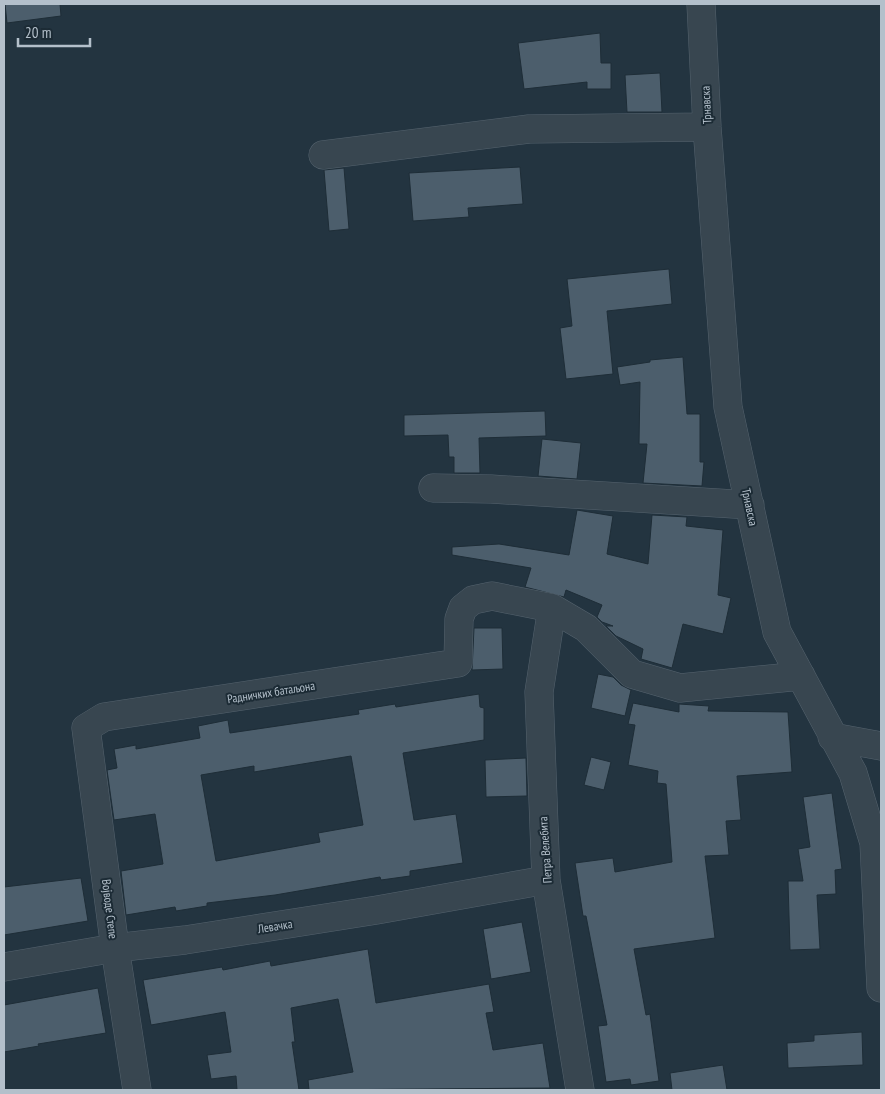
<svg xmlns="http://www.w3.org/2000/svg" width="885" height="1094" font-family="'PT Sans Narrow',sans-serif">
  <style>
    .building { fill: #4c5e6c; stroke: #1e2d37; fill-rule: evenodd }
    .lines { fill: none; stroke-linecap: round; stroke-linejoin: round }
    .minor-casing { stroke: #55636e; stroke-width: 29 }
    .minor { stroke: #384650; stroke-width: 28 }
    .labels { text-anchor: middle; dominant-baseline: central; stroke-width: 4; stroke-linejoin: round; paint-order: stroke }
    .street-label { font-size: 12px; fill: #b4c0cb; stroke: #1c2b35 }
  </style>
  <rect width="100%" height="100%" fill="#233440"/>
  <!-- building -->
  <path class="building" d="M 5,4 L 60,4 L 61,16 L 7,23 Z
    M 600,33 L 601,63 L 611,63 L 611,89 L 587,89 L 587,82 L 524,89 L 518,43 Z
    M 660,73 L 662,112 L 627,112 L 625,75 Z
    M 520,167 L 523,204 L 468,208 L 469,217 L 413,221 L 409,173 Z
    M 344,168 L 349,229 L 329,231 L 324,170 Z
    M 669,269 L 672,304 L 607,311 L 613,374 L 566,379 L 560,328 L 572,326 L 567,279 Z
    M 683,357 L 687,414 L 700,414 L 700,462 L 704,462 L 702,486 L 643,483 L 647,444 L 639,444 L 640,382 L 620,385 L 617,367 L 650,362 L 650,360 Z
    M 545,411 L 546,436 L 479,438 L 480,473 L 454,473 L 454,457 L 449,457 L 448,435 L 404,436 L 404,415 Z
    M 542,439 L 581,443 L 577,479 L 538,476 Z
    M 577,510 L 613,516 L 607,554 L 648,564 L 652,515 L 687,517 L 686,526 L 723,530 L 718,595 L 731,598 L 723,634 L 683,624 L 672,668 L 641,659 L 643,649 L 616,636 L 606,626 L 613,626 L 602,622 L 597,617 L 602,605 L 566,590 L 564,597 L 525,587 L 531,568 L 452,555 L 452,547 L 499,544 L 569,555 Z
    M 474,628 L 502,628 L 503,669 L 472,670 Z
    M 598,674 L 613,677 L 621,685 L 631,690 L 625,716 L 591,708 Z
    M 479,694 L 480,707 L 484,708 L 484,740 L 403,753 L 414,820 L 456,814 L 463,863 L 410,871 L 410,876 L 381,880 L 380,877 L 275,895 L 207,903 L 207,906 L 176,911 L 175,907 L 126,915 L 121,871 L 163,864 L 155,814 L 114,820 L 107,770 L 117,768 L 114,749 L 136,745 L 136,749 L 200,738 L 198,726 L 228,720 L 230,733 L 359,714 L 358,710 L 395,704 L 396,707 ZM 351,756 L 363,825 L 318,833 L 320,842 L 216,861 L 201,775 L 254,766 L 254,772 Z
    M 633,703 L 679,712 L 679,704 L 709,706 L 708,711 L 788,712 L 792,772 L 737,776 L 741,820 L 726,821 L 729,855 L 705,856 L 715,938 L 634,949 L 646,1015 L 650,1014 L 659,1081 L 631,1085 L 630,1079 L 606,1082 L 598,1026 L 607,1025 L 586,916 L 583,916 L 575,863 L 613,858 L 615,872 L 672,862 L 666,784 L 657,783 L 658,771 L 628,765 L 635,725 L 628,724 Z
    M 591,757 L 611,762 L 604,790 L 584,785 Z
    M 526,758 L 527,796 L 486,797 L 485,760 Z
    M 832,793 L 842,869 L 835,870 L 836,894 L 817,895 L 820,949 L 790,950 L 788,881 L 803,881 L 798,849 L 810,847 L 803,797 Z
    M 81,878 L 88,921 L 4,935 L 4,887 Z
    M 522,922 L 531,972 L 491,979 L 483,929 Z
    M 368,949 L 376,1003 L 489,984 L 494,1012 L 486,1013 L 493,1050 L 543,1043 L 550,1088 L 309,1090 L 308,1080 L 353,1072 L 338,999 L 291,1008 L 295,1042 L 292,1042 L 299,1090 L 237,1090 L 236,1076 L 211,1079 L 207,1055 L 231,1052 L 225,1012 L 151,1025 L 143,980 L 222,967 L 223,970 L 270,961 L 271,966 Z
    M 98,988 L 106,1033 L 38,1044 L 39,1046 L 4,1052 L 4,1005 Z
    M 862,1032 L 863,1065 L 788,1068 L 787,1043 L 814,1041 L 814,1035 Z
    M 723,1065 L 727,1090 L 672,1090 L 670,1073 Z"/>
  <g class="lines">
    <!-- minor casing -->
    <g class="minor-casing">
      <path id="minor" d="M 701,4 L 707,127 L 728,407 L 777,632 L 853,773 L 874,843 L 881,988
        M 323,155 L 529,129 L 707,127
        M 433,488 L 491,489 L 750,505
        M 552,608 L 539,692 L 546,880 L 580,1090
        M 832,737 L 881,746
        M 4,967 L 115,948 L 185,940 L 377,910 L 546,880
        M 137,1090 L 115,948 L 86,728 L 104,717 L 458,663 L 459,619 L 463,608 L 473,600 L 492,596 L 552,608 L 586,628 L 632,674 L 680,688 L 801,676"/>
    </g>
    <!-- minor -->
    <use href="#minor" class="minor"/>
  </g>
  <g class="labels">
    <!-- street labels -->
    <g class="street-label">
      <text transform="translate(706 105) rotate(-93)">Трнавска</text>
      <text transform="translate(750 507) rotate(78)">Трнавска</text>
      <text transform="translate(271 692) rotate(-9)">Радничких батаљона</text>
      <text transform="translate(545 850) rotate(-94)">Петра Велебита</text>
      <text transform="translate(110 909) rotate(83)">Војводе Степе</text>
      <text transform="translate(275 926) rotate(-9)">Левачка</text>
    </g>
  </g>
  <!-- border -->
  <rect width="885" height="1094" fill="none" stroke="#b4c0cb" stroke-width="10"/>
  <!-- scale -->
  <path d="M18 38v8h72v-8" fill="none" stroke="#b4c0cb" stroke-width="2.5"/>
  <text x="25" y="38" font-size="15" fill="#b4c0cb" stroke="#1c2b35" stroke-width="4" paint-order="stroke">20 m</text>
</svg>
